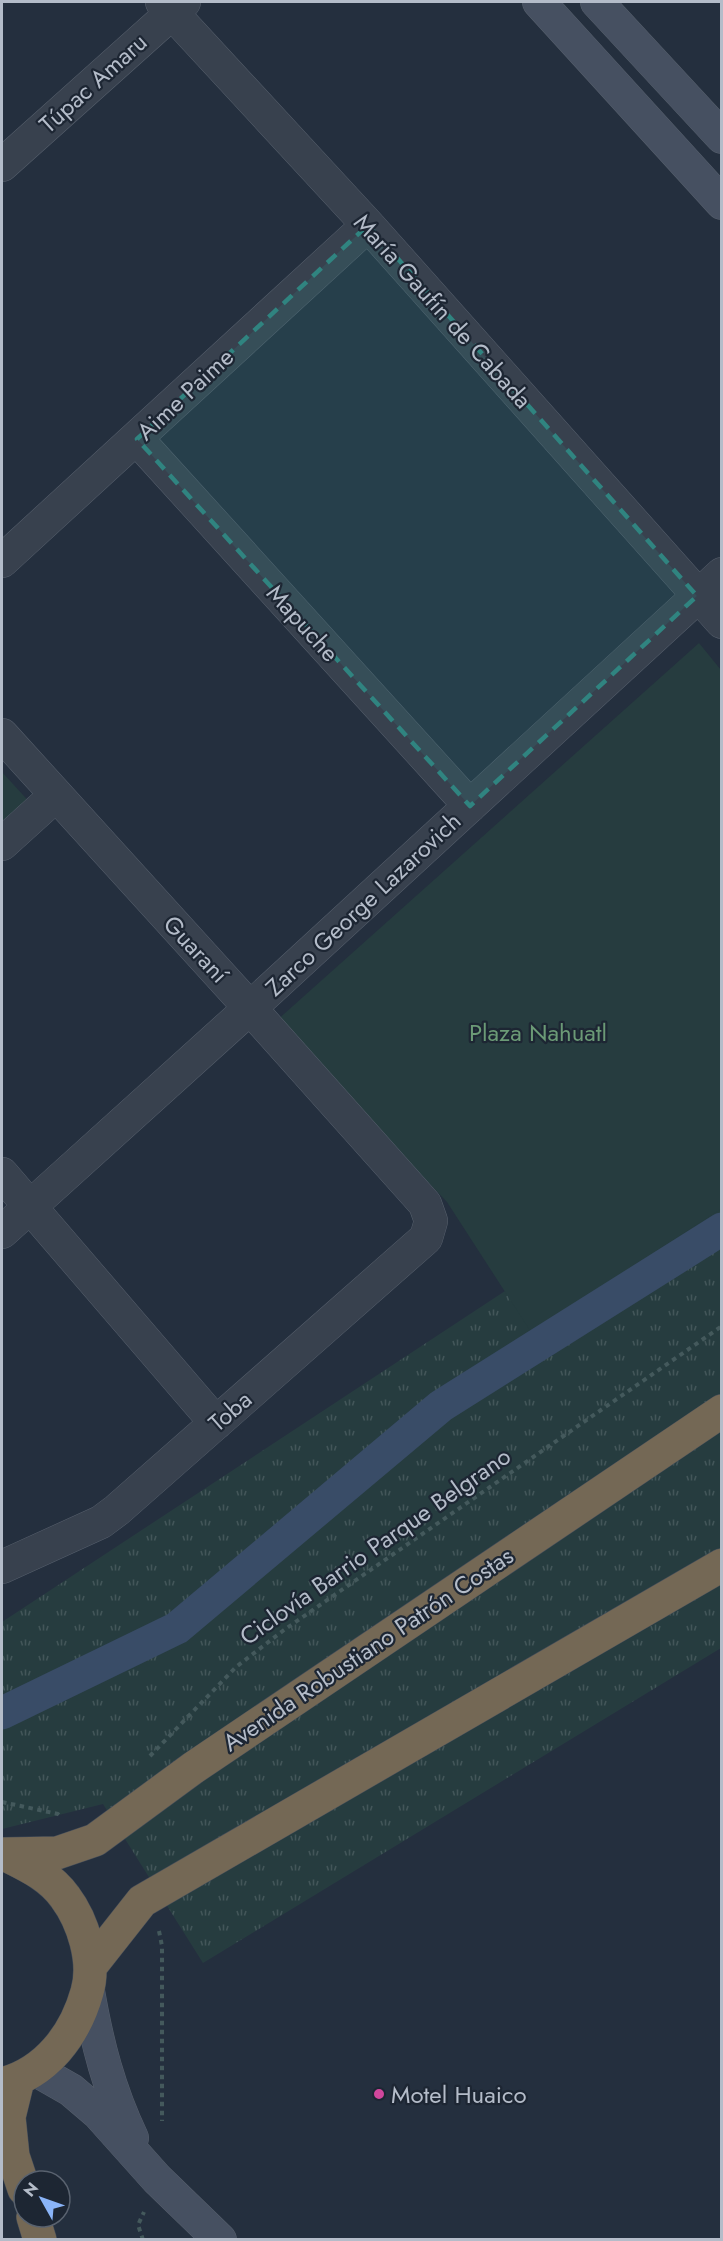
<svg xmlns="http://www.w3.org/2000/svg" width="723" height="2241" font-family="Jost,sans-serif">
  <style>
    .grass { fill: url(#grass-tufts) }
    .park { fill: #263c3f }
    .lines { fill: none; stroke-linecap: round; stroke-linejoin: round }
    .canal { stroke: #394c67; stroke-width: 33 }
    .street-casing { stroke: #565f6c; stroke-width: 34 }
    .secondary-casing { stroke: #565f6c; stroke-width: 34 }
    .highway-casing { stroke: #434c59; stroke-width: 34 }
    .path { stroke: #44595c; stroke-width: 4; stroke-dasharray: 4.5 4.5; stroke-linecap: butt }
    .street { stroke: #38414e; stroke-width: 33 }
    .secondary { stroke: #465061; stroke-width: 33 }
    .highway { stroke: #746855; stroke-width: 33 }
    .marked { fill: #308480; fill-opacity: 0.2; stroke: #308480; stroke-width: 4.5; stroke-dasharray: 12 8; stroke-linejoin: round }
    .hotel-dot { fill: #d1479c; stroke: #1d2633; stroke-width: 2 }
    .labels { text-anchor: middle; dominant-baseline: central; stroke-width: 4.5; stroke-linejoin: round; paint-order: stroke }
    .street-label { font-size: 24px; fill: #b4bcc9; stroke: #1d2633 }
    .park-label { font-size: 24px; fill: #6b9a76; stroke: #1d2633 }
    .poi-label { font-size: 24px; fill: #b4bcc9; stroke: #1d2633; text-anchor: start }
  </style>
  <defs>
    <pattern id="grass-tufts" width="24" height="20" patternUnits="userSpaceOnUse" patternTransform="scale(1.5)"><rect width="24" height="20" fill="#263c3f"/><path d="M3 7l-1-3M5 7V3M7 7l1-3M15 17l-1-3M17 17v-4M19 17l1-3" fill="none" stroke="#435659"/></pattern>
  </defs>
  <rect width="100%" height="100%" fill="#242f3e"/>
  <!-- grass -->
  <path class="grass" d="M 721,1149 L 721,1648 L 203,1963 L 103,1804 L 2,1829 L 2,1622 Z"/>
  <!-- park -->
  <path class="park" d="M 699,643 L 721,670 L 721,1209 L 531,1332 L 447,1202 L 275,1022 Z
    M 2,772 L 34,807 L 2,837 Z"/>
  <g class="lines">
    <!-- canal -->
    <path class="canal" d="M 2,1713 L 177,1628 L 441,1406 L 722,1229"/>
    <!-- street casing -->
    <g class="street-casing">
      <path id="street" d="M 162,2 L 368,225 L 722,622
        M 2,165 L 184,2
        M 137,439 L 470,806
        M 2,561 L 368,225
        M 2,735 L 250,1008 L 425,1204 L 431,1221 L 426,1238 L 117,1510 L 101,1522 L 2,1567
        M 2,844 L 55,796
        M 2,1174 L 216,1423
        M 2,1232 L 250,1008 L 722,574"/>
    </g>
    <!-- secondary casing -->
    <g class="secondary-casing">
      <path id="secondary" d="M 539,2 L 722,203
        M 597,2 L 722,137
        M 88,1991 C 97,2043 109,2090 132,2138
        M 36,2070 L 71,2090 L 98,2113 L 157,2179 L 220,2240"/>
    </g>
    <!-- highway casing -->
    <g class="highway-casing">
      <path id="highway" d="M 3,1854 L 57,1853 L 95,1840 L 193,1768 L 722,1411
        M 90,1967 L 142,1901 L 722,1565
        M 18,2080 L 9,2117 L 13,2156 L 24,2189
        M 2,2084 C 46,2073 75,2035 87,1992 C 96,1962 83,1921 65,1897 C 50,1876 28,1866 6,1855
        M 33,2217 L 40,2240"/>
    </g>
    <!-- path -->
    <path class="path" d="M 150,1756 L 236,1667 L 284,1630 L 722,1326
      M 2,1802 L 58,1814 L 62,1817
      M 159,1931 L 162,1946 L 162,2121
      M 143,2240 L 138,2225 L 144,2212"/>
    <!-- street -->
    <use href="#street" class="street"/>
    <!-- secondary -->
    <use href="#secondary" class="secondary"/>
    <!-- highway -->
    <use href="#highway" class="highway"/>
  </g>
  <!-- marked area -->
  <path class="marked" d="M 368,225 L 697,596 L 470,806 L 137,439 Z"/>
  <!-- markers -->
  <circle class="hotel-dot" cx="379" cy="2094" r="6"/>
  <g class="labels">
    <!-- street labels -->
    <g class="street-label">
      <text transform="translate(93 83) rotate(-42)">Túpac Amaru</text>
      <text transform="translate(443 311) rotate(48)">María Gaufín de Cabada</text>
      <text transform="translate(185 394) rotate(-43)">Aime Paime</text>
      <text transform="translate(303 623) rotate(48)">Mapuche</text>
      <text transform="translate(363 904) rotate(-43)">Zarco George Lazarovich</text>
      <text transform="translate(196 949) rotate(47)">Guaraní</text>
      <text transform="translate(230 1411) rotate(-41)">Toba</text>
      <text transform="translate(375 1546) rotate(-35)">Ciclovía Barrio Parque Belgrano</text>
      <text transform="translate(368 1649) rotate(-34)">Avenida Robustiano Patrón Costas</text>
    </g>
    <!-- park labels -->
    <g class="park-label">
      <text x="538" y="1032">Plaza Nahuatl</text>
    </g>
    <!-- poi labels -->
    <g class="poi-label">
      <text x="391" y="2094">Motel Huaico</text>
    </g>
  </g>
  <!-- border -->
  <rect width="723" height="2241" fill="none" stroke="#b4bcc9" stroke-width="6"/>
  <!-- north arrow -->
  <g transform="translate(42 2199) rotate(310)"><circle r="28" fill="#1d2633" stroke="#59626f" stroke-width="1.5"/>
  <path d="M0-4.5L10 22L0 15L-10 22Z" fill="#8ab4f8"/>
  <text y="-9" font-size="16" font-weight="bold" text-anchor="middle" fill="#b4bcc9">N</text>
  </g>
</svg>
